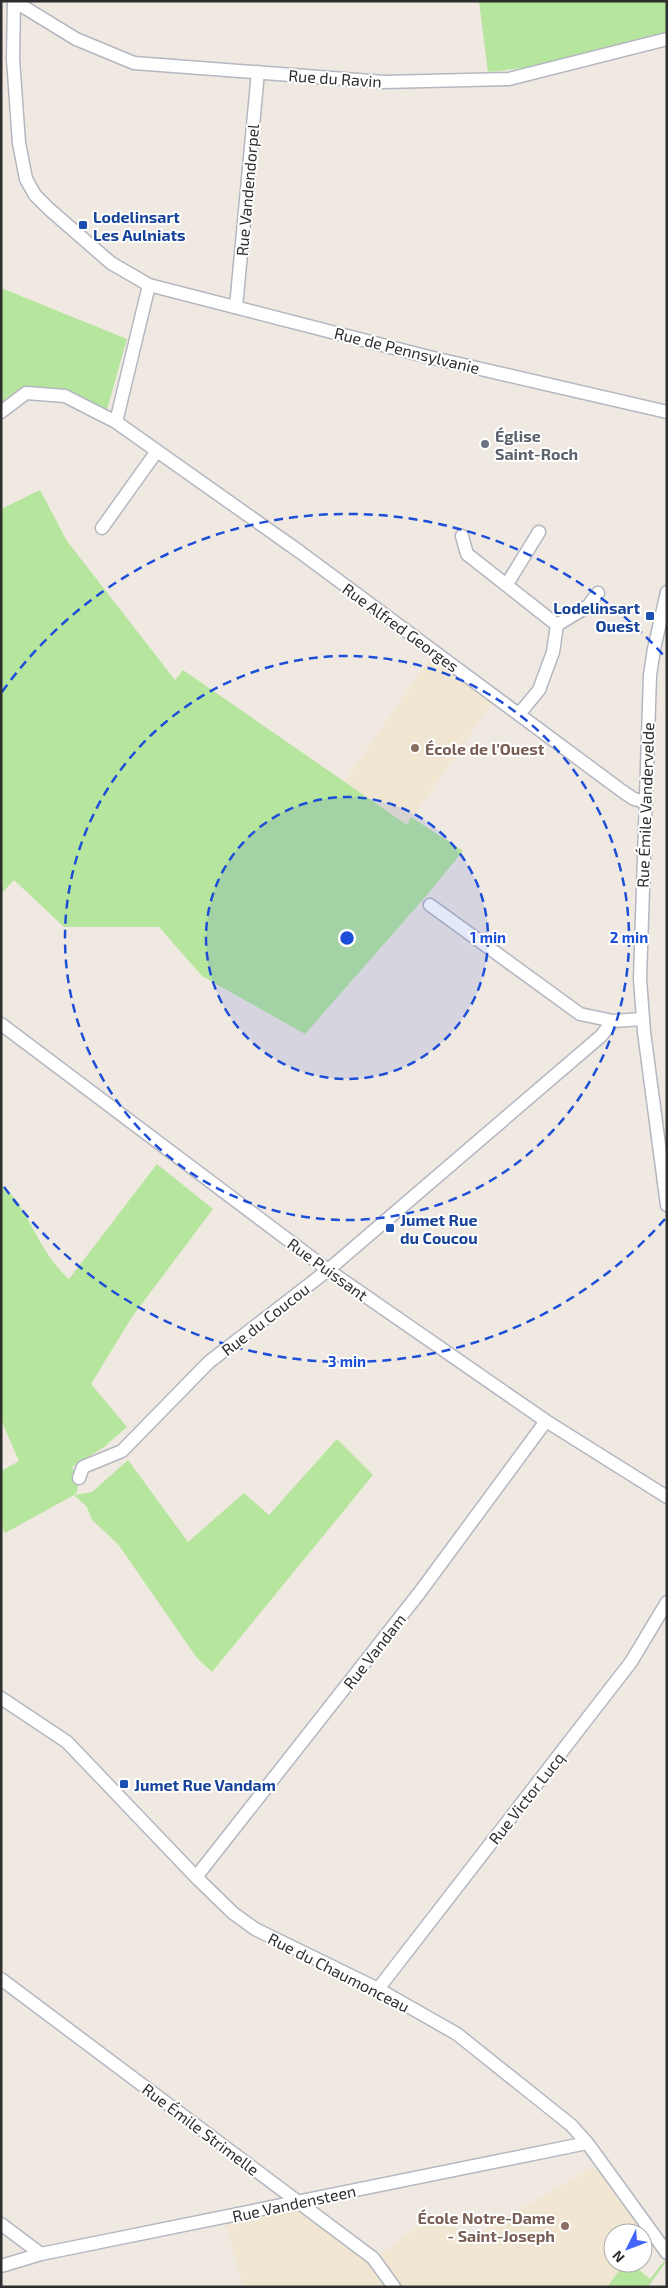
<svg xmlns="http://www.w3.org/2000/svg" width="668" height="2288" font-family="'Exo 2',sans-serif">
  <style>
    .education { fill: #f0e6d1 }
    .green { fill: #b6e59e }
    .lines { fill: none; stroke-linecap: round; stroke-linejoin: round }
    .minor-casing { stroke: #b4b7c1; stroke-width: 15 }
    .minor { stroke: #fff; stroke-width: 12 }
    .ring { fill: none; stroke: #1d4ed8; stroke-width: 2.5; stroke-dasharray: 9 6 }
    .transit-dot { fill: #1a4fb4; stroke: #fff; stroke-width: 2 }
    .worship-dot { fill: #6b7280; stroke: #fff; stroke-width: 2 }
    .education-dot { fill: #8d6e63; stroke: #fff; stroke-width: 2 }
    .labels { text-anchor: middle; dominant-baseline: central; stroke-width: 4; stroke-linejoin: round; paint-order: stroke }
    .street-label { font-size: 16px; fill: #2e2e2e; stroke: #fff }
    .transit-label { font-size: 16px; font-weight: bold; fill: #164399; stroke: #fff; text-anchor: start }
    .worship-label { font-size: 16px; font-weight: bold; fill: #5b616d; stroke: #fff; text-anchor: start }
    .education-label { font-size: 16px; font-weight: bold; fill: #785e54; stroke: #fff; text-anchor: start }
    .centre { fill: #1d4ed8; stroke: #fff; stroke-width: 2.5 }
    .ring-label { font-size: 15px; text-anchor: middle; font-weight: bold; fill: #1d4ed8; stroke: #fff; stroke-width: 4; stroke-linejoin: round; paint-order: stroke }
  </style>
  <rect width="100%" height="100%" fill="#efe9e1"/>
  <!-- education -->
  <path class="education" d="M 431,657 L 492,703 L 407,825 L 345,781 Z
    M 595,2166 L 646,2236 L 643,2240 L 643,2233 L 613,2233 L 613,2263 L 625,2263 L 607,2287 L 243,2287 L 224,2217 L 300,2202 L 371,2262 L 435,2213 L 469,2239 Z"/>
  <!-- green -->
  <path class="green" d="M 479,1 L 667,1 L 667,42 L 633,40 L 563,64 L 488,72 Z
    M 1,288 L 127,339 L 106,413 L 26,393 L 1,412 Z
    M 40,490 L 67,541 L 175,680 L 183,670 L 407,825 L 411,817 L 463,851 L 426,896 L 305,1034 L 202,976 L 159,927 L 64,927 L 14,880 L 1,894 L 1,509 Z
    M 157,1164 L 213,1209 L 132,1317 L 91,1384 L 127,1427 L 104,1447 L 72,1467 L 79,1478 L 77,1492 L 74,1495 L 92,1492 L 128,1460 L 188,1542 L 244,1493 L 269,1515 L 337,1439 L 373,1475 L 212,1672 L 197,1658 L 118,1544 L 92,1520 L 87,1507 L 74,1495 L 5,1533 L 1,1525 L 1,1471 L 19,1461 L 1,1420 L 1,1184 C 7,1190 14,1197 19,1204 C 35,1230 46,1259 69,1279 Z
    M 664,2261 L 665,2263 L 648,2287 L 607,2287 L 625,2263 L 631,2263 L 650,2279 Z"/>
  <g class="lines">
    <!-- minor casing -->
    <g class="minor-casing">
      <path id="minor" d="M 14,1 L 13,59 L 19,143 L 26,179 L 35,195 L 49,209 L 111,263 L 149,285 L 429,357 L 667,412
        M 14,1 L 76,39 L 134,63 L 384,82 L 509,79 L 667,39
        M 149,285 L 116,422 L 300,552 L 622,791 L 634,799 L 646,802
        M 236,307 L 258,72
        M 1,412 L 26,393 L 65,396 L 116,422
        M 102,528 L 157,451
        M 462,536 L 467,554 L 557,625 L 553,652 L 539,690 L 519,714
        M 507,584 L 539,532
        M 667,592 L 654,649 L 650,675 L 640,979 L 644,1032 L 667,1205
        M 557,625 L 588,606 L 598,593
        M 430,905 L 580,1014 L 613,1021 L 643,1019
        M 1,1024 L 328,1270 L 546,1421 L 667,1497
        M 79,1478 L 83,1467 L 122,1451 L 209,1362 L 328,1270 L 601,1036 L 613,1021
        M 1,1698 L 67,1742 L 196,1877 L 233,1913 L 255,1929 L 378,1989 L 457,2034 L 571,2125 L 588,2144 L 667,2253
        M 196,1877 L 420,1592 L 546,1421
        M 1,1979 L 373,2258 L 394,2287
        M 378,1989 L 631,1662 L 667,1602
        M 1,2224 L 41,2254
        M 1,2266 L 41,2254 L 587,2143"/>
    </g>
    <!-- minor -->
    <use href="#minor" class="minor"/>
  </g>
  <!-- distance rings -->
  <circle cx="347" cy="938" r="141" fill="#1d4ed8" fill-opacity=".12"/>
  <g class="ring">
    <circle cx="347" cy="938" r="141"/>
    <circle cx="347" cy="938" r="282"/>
    <path d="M665 1219A424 424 0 0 1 2 1184M2 692A424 424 0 0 1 665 657"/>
  </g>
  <!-- markers -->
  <g class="transit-dot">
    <rect x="78" y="220" width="10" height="10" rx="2.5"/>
    <rect x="645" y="611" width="10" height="10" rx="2.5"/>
    <rect x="385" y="1223" width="10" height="10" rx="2.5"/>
    <rect x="119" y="1779" width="10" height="10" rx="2.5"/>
  </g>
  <circle class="worship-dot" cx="485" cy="444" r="5"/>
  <g class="education-dot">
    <circle cx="415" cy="748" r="5"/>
    <circle cx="565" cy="2226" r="5"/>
  </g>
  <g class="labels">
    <!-- street labels -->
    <g class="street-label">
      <text transform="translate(335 78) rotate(4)">Rue du Ravin</text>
      <text transform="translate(247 190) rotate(-85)">Rue Vandendorpel</text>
      <text transform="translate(407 350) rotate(14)">Rue de Pennsylvanie</text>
      <text transform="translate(401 627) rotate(36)">Rue Alfred Georges</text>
      <text transform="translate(645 805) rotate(-88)">Rue Émile Vandervelde</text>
      <text transform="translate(328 1269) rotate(36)">Rue Puissant</text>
      <text transform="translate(265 1319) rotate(-38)">Rue du Coucou</text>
      <text transform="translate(374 1651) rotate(-52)">Rue Vandam</text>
      <text transform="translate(526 1798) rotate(-52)">Rue Victor Lucq</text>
      <text transform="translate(339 1972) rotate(27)">Rue du Chaumonceau</text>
      <text transform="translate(201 2129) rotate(37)">Rue Émile Strimelle</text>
      <text transform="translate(294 2203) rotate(-12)">Rue Vandensteen</text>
    </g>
    <!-- transit labels -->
    <g class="transit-label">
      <text x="93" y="216">Lodelinsart<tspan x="93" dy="18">Les Aulniats</tspan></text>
      <text x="640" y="607" text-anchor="end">Lodelinsart<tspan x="640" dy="18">Ouest</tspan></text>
      <text x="400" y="1219">Jumet Rue<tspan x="400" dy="18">du Coucou</tspan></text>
      <text x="134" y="1784">Jumet Rue Vandam</text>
    </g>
    <!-- worship labels -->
    <g class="worship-label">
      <text x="495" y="435">Église<tspan x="495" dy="18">Saint-Roch</tspan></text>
    </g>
    <!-- education labels -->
    <g class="education-label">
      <text x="425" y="748">École de l'Ouest</text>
      <text x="555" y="2217" text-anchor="end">École Notre-Dame<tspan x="555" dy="18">- Saint-Joseph</tspan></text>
    </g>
  </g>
  <circle cx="347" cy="938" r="8" class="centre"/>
  <g class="ring-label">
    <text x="488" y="943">1 min</text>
    <text x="629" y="943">2 min</text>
    <text x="347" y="1367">3 min</text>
  </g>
  <!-- border -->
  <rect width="668" height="2288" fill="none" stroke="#2e2e2e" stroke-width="5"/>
  <!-- north arrow -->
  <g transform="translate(628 2248) rotate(228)"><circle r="24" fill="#ffffff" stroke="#ababab"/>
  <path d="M0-4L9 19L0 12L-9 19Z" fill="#4264fb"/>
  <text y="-8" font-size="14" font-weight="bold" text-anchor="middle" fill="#2e2e2e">N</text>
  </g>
</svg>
